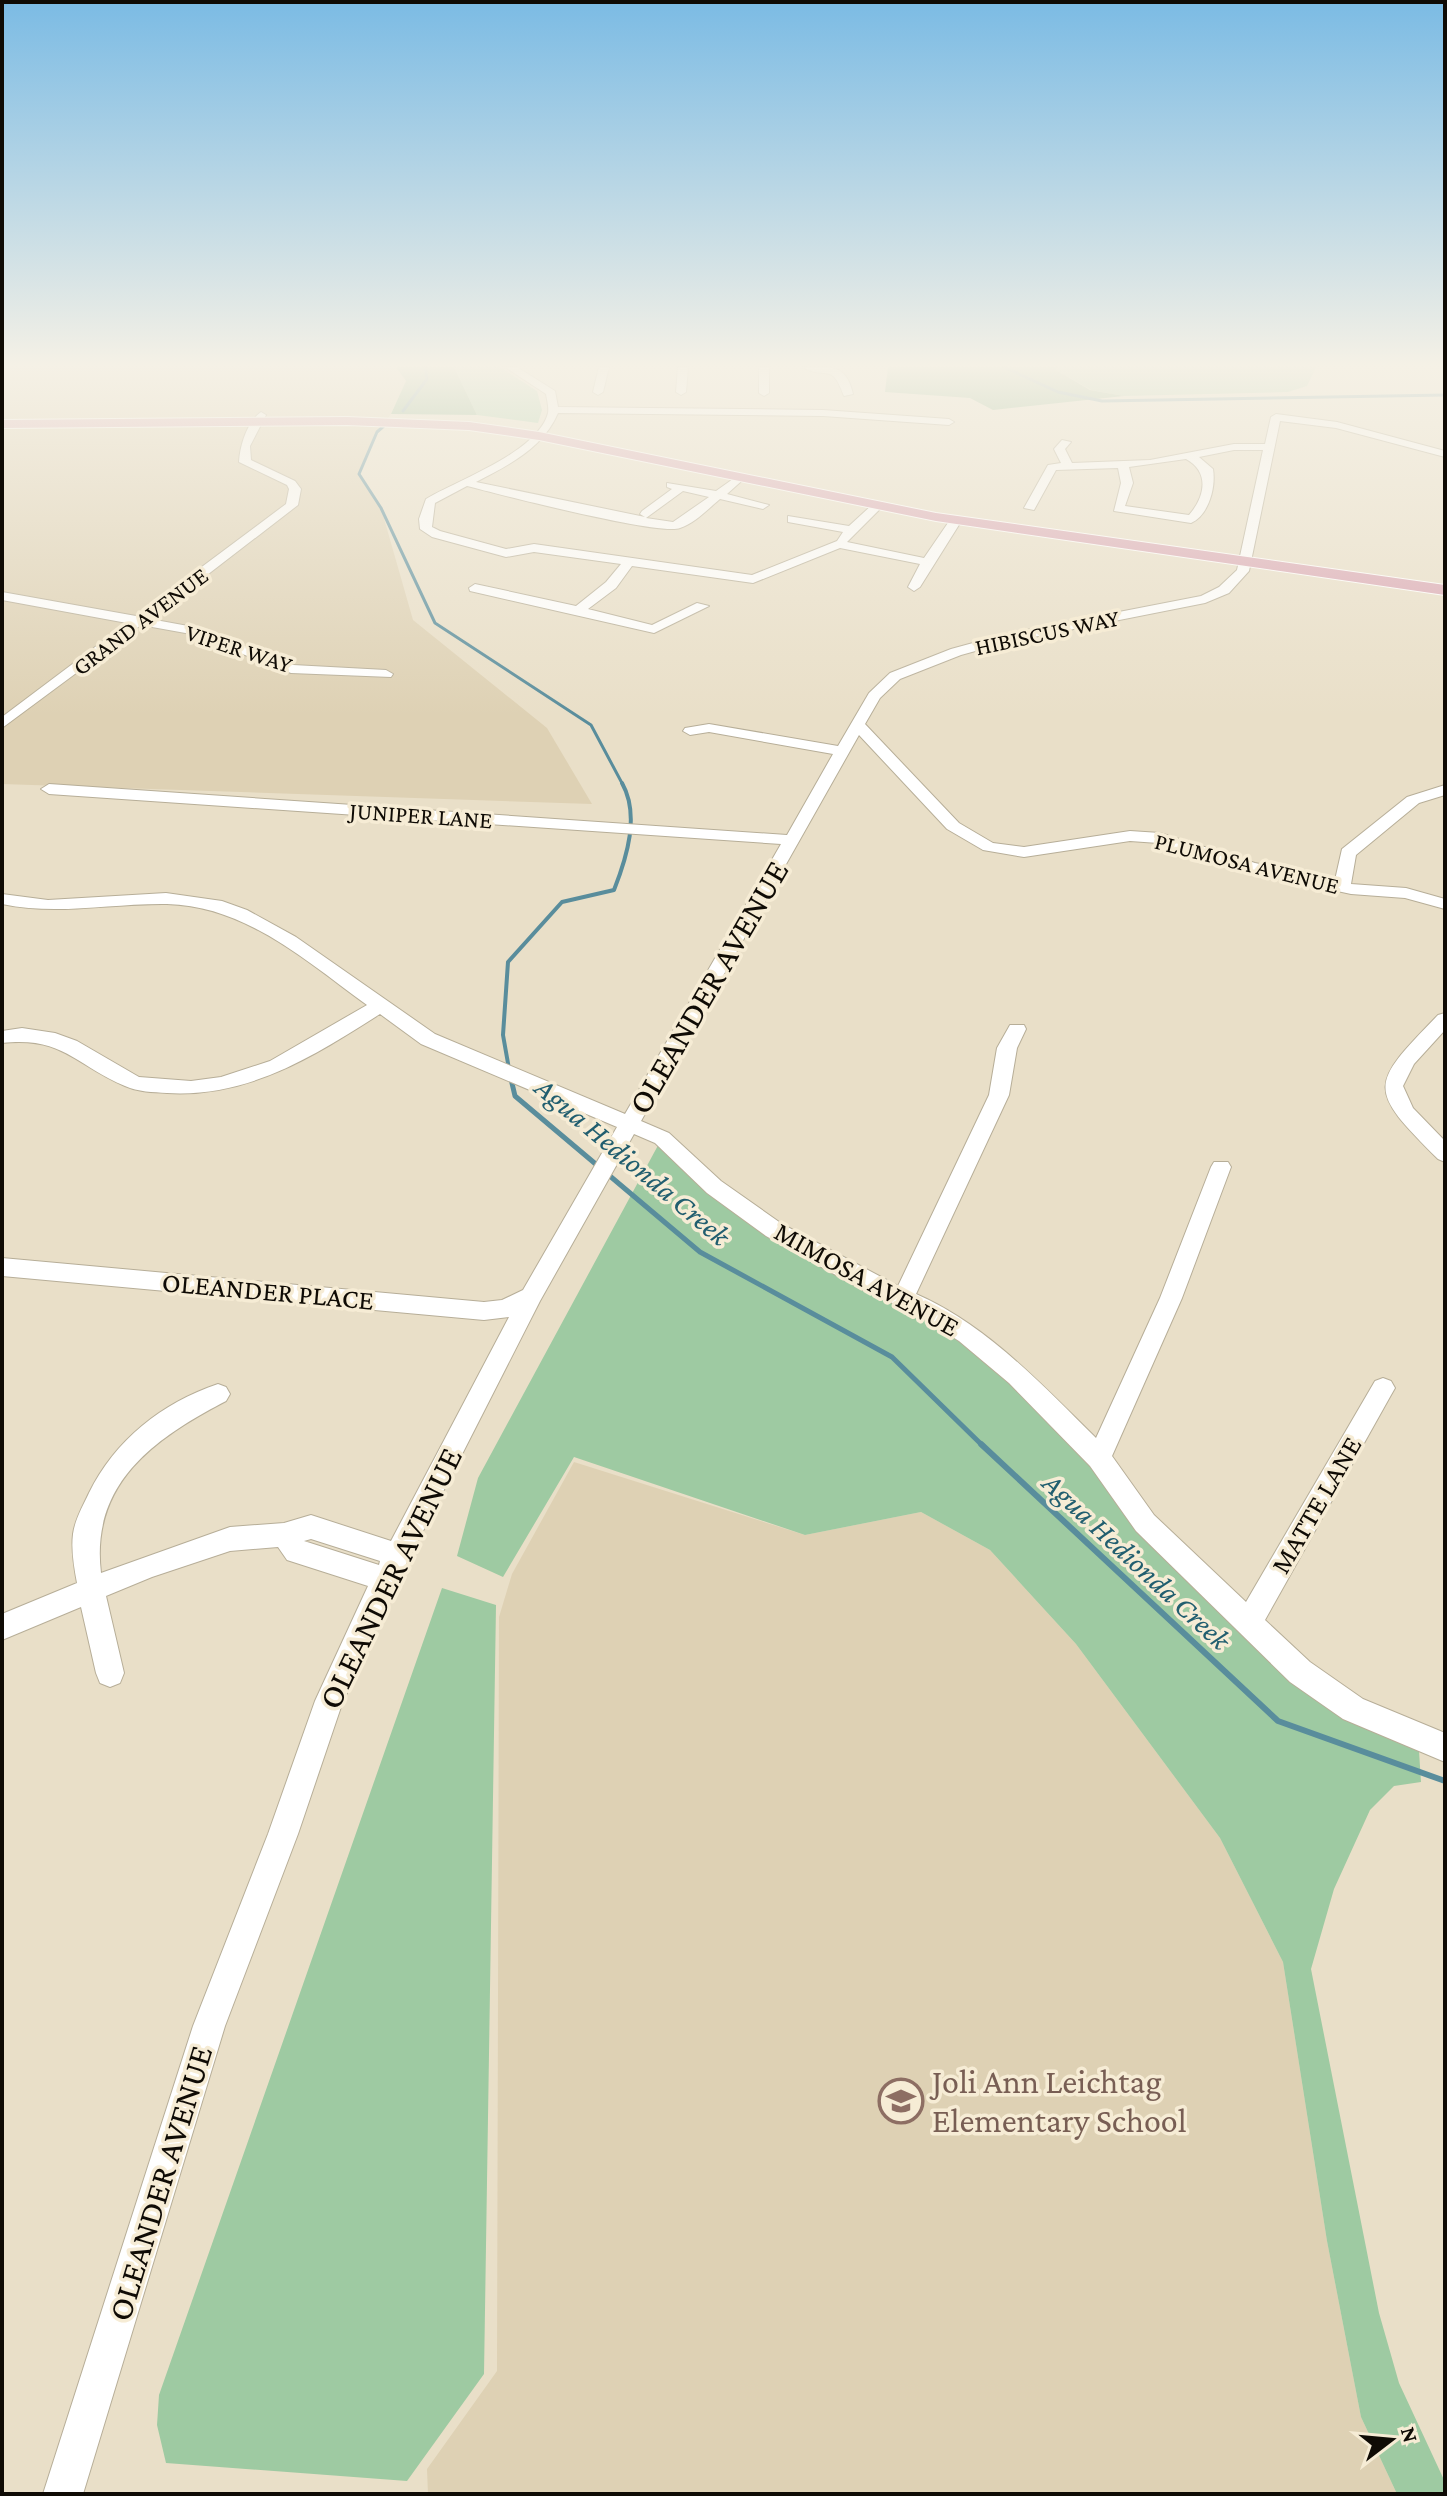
<svg xmlns="http://www.w3.org/2000/svg" width="1447" height="2496" font-family="'Crimson Pro',serif">
  <style>
    .built { fill: #ded1b4 }
    .green { fill: #9ecaa2 }
    .forest { fill: #7cac80 }
    .lines { fill: none; stroke-linecap: round; stroke-linejoin: round }
    .stream-far3 { stroke: #598d9c; stroke-width: 3 }
    .stream-far2 { stroke: #598d9c; stroke-width: 4 }
    .stream-far1 { stroke: #598d9c; stroke-width: 5 }
    .stream { stroke: #598d9c; stroke-width: 6 }
    .minor-casing { stroke: #b7ae98; stroke-width: 2 }
    .major-casing { stroke: #fff; stroke-width: 2 }
    .minor { fill: #fff; fill-rule: evenodd }
    .major { fill: #daa7b4; fill-rule: evenodd }
    .labels { text-anchor: middle; dominant-baseline: central; stroke-width: 7; stroke-linejoin: round; paint-order: stroke }
    .far-street-label { font-size: 24px; fill: #0f0b05; stroke: #f6ecd5 }
    .street-label { font-size: 28px; fill: #0f0b05; stroke: #f6ecd5 }
    .water-label { font-size: 30px; font-style: italic; fill: #215e6f; stroke: #f6ecd5 }
    .near-street-label { font-size: 34px; fill: #0f0b05; stroke: #f6ecd5 }
    .near-education-label { font-size: 34px; fill: #785e54; stroke: #f6ecd5; text-anchor: start }
  </style>
  <rect width="100%" height="100%" fill="#e9dfc8"/>
  <!-- built -->
  <path class="built" d="M 2,367 L 396,367 L 406,381 L 391,414 L 377,432 L 359,474 L 381,508 L 413,620 L 547,728 L 592,804 L 2,784 Z
    M 574,1462 L 805,1535 L 921,1512 L 990,1550 L 1076,1644 L 1220,1838 L 1283,1962 L 1327,2241 L 1361,2417 L 1397,2494 L 428,2494 L 427,2469 L 497,2371 L 499,1617 L 512,1574 Z"/>
  <!-- green -->
  <path class="green" d="M 454,367 L 500,367 L 537,391 L 542,410 L 538,423 L 477,415 Z
    M 1057,367 L 1316,367 L 1307,386 L 1288,392 L 1124,396 L 1091,390 L 1056,370 Z
    M 662,1138 L 714,1187 L 967,1334 L 1300,1672 L 1429,1743 L 1419,1751 L 1421,1782 L 1394,1786 L 1370,1810 L 1334,1889 L 1311,1969 L 1379,2313 L 1399,2383 L 1445,2482 L 1445,2494 L 1397,2494 L 1361,2417 L 1327,2241 L 1283,1962 L 1220,1838 L 1076,1644 L 990,1550 L 921,1512 L 805,1535 L 574,1457 L 503,1577 L 457,1556 L 478,1478 Z
    M 442,1588 L 496,1605 L 484,2374 L 407,2481 L 166,2463 L 157,2425 L 159,2395 Z"/>
  <!-- forest -->
  <path class="forest" d="M 396,367 L 454,367 L 477,415 L 391,414 L 406,381 Z
    M 888,367 L 1057,367 L 1056,370 L 1090,390 L 1124,396 L 993,410 L 970,398 L 885,392 Z"/>
  <g class="lines">
    <!-- stream-far3 -->
    <path class="stream-far3" d="M 1004,367 L 1058,392 L 1102,401 L 1445,395
      M 403,411 L 427,379 L 425,367
      M 385,425 L 377,432 L 359,474 L 381,508 L 435,623 L 591,725 L 623,785"/>
    <!-- stream-far2 -->
    <path class="stream-far2" d="M 509,1069 L 503,1035 L 508,962 L 562,902 L 614,890 C 627,857 640,815 622,783"/>
    <!-- stream-far1 -->
    <path class="stream-far1" d="M 511,1079 L 515,1096 L 700,1252 L 892,1357 L 983,1446"/>
    <!-- stream -->
    <path class="stream" d="M 981,1444 L 1278,1721 L 1445,1781"/>
    <!-- minor casing -->
    <g class="minor-casing">
      <path id="minor" d="M 505,367 L 517,367 L 555,391 L 558,407 L 823,410 L 949,419 L 954,422 L 949,425 L 823,416 L 558,413 C 543,448 509,465 476,482 L 645,517 L 640,514 L 642,511 L 672,489 L 667,487 L 667,483 L 716,491 L 740,474 L 746,477 L 727,494 L 769,505 L 763,509 L 720,499 C 708,509 695,523 680,528 C 660,536 498,494 467,486 L 435,503 L 432,527 L 440,531 L 506,549 L 534,544 L 752,575 L 837,541 L 843,532 L 788,522 L 788,516 L 849,526 L 873,504 L 881,504 L 881,508 L 847,542 L 924,558 L 952,517 L 962,520 L 920,587 L 914,591 L 908,587 L 920,564 L 840,548 L 753,583 L 632,566 L 616,588 L 588,609 L 652,625 L 697,603 L 709,606 L 654,633 L 470,591 L 469,588 L 475,584 L 576,606 L 606,582 L 621,564 L 534,552 L 506,557 L 432,537 L 420,529 L 419,519 L 426,499 C 458,480 538,452 548,413 C 549,407 547,400 546,394 ZM 683,491 L 709,497 L 673,522 L 646,518 Z
        M 599,367 L 609,367 L 603,392 L 598,395 L 593,392 Z
        M 678,367 L 688,367 L 686,392 L 681,395 L 676,392 Z
        M 759,367 L 769,367 L 769,393 L 764,396 L 759,393 Z
        M 802,367 C 830,367 846,363 853,394 L 844,396 C 831,361 829,381 802,367 Z
        M 261,412 L 266,415 L 250,446 L 251,460 L 295,481 L 301,489 L 298,505 L 150,619 L 199,628 L 293,665 L 386,670 L 393,674 L 391,677 L 291,673 L 191,634 L 141,625 L 2,728 L 2,717 L 127,623 L 2,600 L 2,592 L 136,616 L 286,504 L 289,489 L 287,485 L 239,462 C 240,445 247,422 261,412 Z
        M 1276,414 L 1337,422 L 1445,451 L 1445,457 L 1336,428 L 1280,421 L 1249,571 L 1229,593 L 1205,603 L 1008,642 L 961,655 L 900,679 L 880,698 L 865,724 L 959,823 L 993,843 L 1024,847 L 1130,831 L 1160,833 L 1255,863 L 1335,880 L 1342,849 L 1407,797 L 1445,785 L 1445,795 L 1419,803 L 1356,855 L 1351,884 L 1406,888 L 1445,899 L 1445,909 L 1405,898 L 1351,894 L 1251,872 L 1158,843 L 1130,841 L 1024,857 L 983,850 L 947,829 L 859,735 L 641,1121 L 669,1133 L 721,1181 L 782,1224 L 898,1286 L 989,1095 L 997,1048 L 1010,1025 L 1024,1025 L 1026,1029 L 1017,1048 L 1009,1095 L 916,1294 C 987,1325 1041,1384 1096,1438 L 1160,1298 L 1211,1167 L 1214,1162 L 1228,1162 L 1231,1167 L 1182,1298 L 1112,1456 L 1154,1515 L 1246,1602 L 1375,1381 L 1383,1378 L 1391,1381 L 1395,1388 L 1391,1395 L 1265,1620 L 1310,1662 L 1363,1699 L 1445,1733 L 1445,1762 L 1343,1719 L 1290,1682 L 1136,1531 L 1090,1466 L 1009,1383 L 959,1341 L 913,1312 L 859,1288 L 766,1236 L 707,1193 L 655,1143 L 634,1134 L 540,1301 L 394,1588 L 342,1704 L 298,1834 L 225,2026 L 83,2494 L 43,2494 L 193,2026 L 268,1834 L 315,1701 L 368,1586 L 287,1560 L 278,1547 L 230,1551 L 152,1577 L 106,1596 L 124,1673 L 120,1683 L 110,1687 L 100,1683 L 96,1673 L 81,1607 L 2,1640 L 2,1614 L 77,1583 C 74,1567 71,1550 73,1534 C 75,1519 83,1506 89,1493 C 115,1440 162,1403 218,1384 L 226,1387 L 230,1394 L 226,1401 C 155,1438 90,1483 101,1573 L 230,1527 L 284,1523 L 311,1515 L 391,1541 L 509,1317 L 484,1320 L 2,1276 L 2,1258 L 484,1302 L 502,1300 L 523,1290 L 617,1127 L 421,1044 L 380,1014 C 314,1056 248,1098 167,1093 C 153,1092 138,1092 125,1086 C 75,1065 63,1036 2,1043 L 2,1031 L 22,1028 L 55,1033 L 77,1041 L 139,1077 L 191,1081 L 221,1077 L 270,1061 L 367,1005 C 306,961 246,906 167,904 C 111,903 58,916 2,904 L 2,894 L 48,900 L 166,893 L 222,901 L 247,910 L 296,937 L 435,1034 L 625,1114 L 781,844 L 49,794 L 41,789 L 49,784 L 787,835 L 833,754 L 709,732 L 690,735 L 683,731 L 685,728 L 709,724 L 838,746 L 869,693 L 890,673 L 951,649 L 1006,634 L 1201,596 L 1219,587 L 1237,570 L 1263,450 L 1234,450 L 1199,457 L 1213,469 C 1216,487 1209,515 1191,523 L 1114,511 L 1121,483 L 1118,468 L 1056,470 L 1034,510 L 1024,508 L 1048,465 L 1061,463 L 1054,449 L 1062,440 L 1071,442 L 1065,449 L 1072,463 L 1150,460 L 1234,444 L 1265,444 L 1271,417 ZM 1186,459 C 1210,472 1205,497 1189,515 L 1125,506 L 1133,483 L 1129,467 ZM 311,1539 L 380,1561 L 379,1565 L 304,1541 Z
        M 1445,1013 L 1445,1030 L 1414,1064 L 1403,1086 L 1413,1108 L 1445,1141 L 1445,1162 L 1438,1159 C 1367,1088 1369,1086 1438,1015 Z"/>
    </g>
    <!-- major casing -->
    <g class="major-casing">
      <path id="major" d="M 347,417 L 469,422 L 539,432 L 936,513 L 1445,585 L 1445,595 L 936,521 L 539,440 L 469,430 L 347,425 L 2,428 L 2,420 Z"/>
    </g>
    <!-- minor -->
    <use href="#minor" class="minor"/>
    <!-- major -->
    <use href="#major" class="major"/>
  </g>
  <!-- sky -->
  <linearGradient id="sky" x2="0" y2="1"><stop stop-color="#7bbbe4"/><stop offset="0.51" stop-color="#f5f1e6"/><stop offset="1" stop-color="#f5f1e6" stop-opacity="0"/></linearGradient>
  <rect width="1447" height="716" fill="url(#sky)"/>
  <!-- icons -->
  <defs>
    <g id="school-ring" transform="scale(2.3)"><circle r="9.5" fill="#f6ecd5" stroke="#8d6e63" stroke-width="1.5"/><path d="M0-5L7-2L0 1L-7-2ZM-4 1L0 2.5L4 1V4Q0 6-4 4Z" fill="#8d6e63"/></g>
  </defs>
  <g fill-rule="evenodd">
    <use href="#school-ring" x="901" y="2101"/>
  </g>
  <g class="labels">
    <!-- far-street labels -->
    <g class="far-street-label">
      <text transform="translate(140 621) rotate(-37)">GRAND AVENUE</text>
      <text transform="translate(1047 632) rotate(-12)">HIBISCUS WAY</text>
      <text transform="translate(239 648) rotate(18)">VIPER WAY</text>
      <text transform="translate(421 815) rotate(4)">JUNIPER LANE</text>
      <text transform="translate(1247 863) rotate(14)">PLUMOSA AVENUE</text>
    </g>
    <!-- street labels -->
    <g class="street-label">
      <text transform="translate(867 1279) rotate(29)">MIMOSA AVENUE</text>
      <text transform="translate(268 1291) rotate(5)">OLEANDER PLACE</text>
      <text transform="translate(1316 1505) rotate(-60)">MATTE LANE</text>
    </g>
    <!-- water labels -->
    <g class="water-label">
      <text transform="translate(633 1161) rotate(40)">Agua Hedionda Creek</text>
      <text transform="translate(1137 1561) rotate(43)">Agua Hedionda Creek</text>
    </g>
    <!-- near-street labels -->
    <g class="near-street-label">
      <text transform="translate(708 987) rotate(-60)">OLEANDER AVENUE</text>
      <text transform="translate(390 1578) rotate(-64)">OLEANDER AVENUE</text>
      <text transform="translate(160 2183) rotate(-73)">OLEANDER AVENUE</text>
    </g>
    <!-- near-education labels -->
    <g class="near-education-label">
      <text x="932" y="2081">Joli Ann Leichtag<tspan x="932" dy="39">Elementary School</tspan></text>
    </g>
  </g>
  <!-- border -->
  <rect width="1447" height="2496" fill="none" stroke="#0f0b05" stroke-width="8"/>
  <!-- north arrow -->
  <g transform="translate(1391 2440) rotate(74)" stroke="#f6ecd5" stroke-width="6" paint-order="stroke">
  <path d="M0-6L14 30L0 20L-14 30Z" fill="#0f0b05"/>
  <text y="-12" font-size="22" font-weight="bold" text-anchor="middle" fill="#0f0b05">N</text>
  </g>
</svg>
